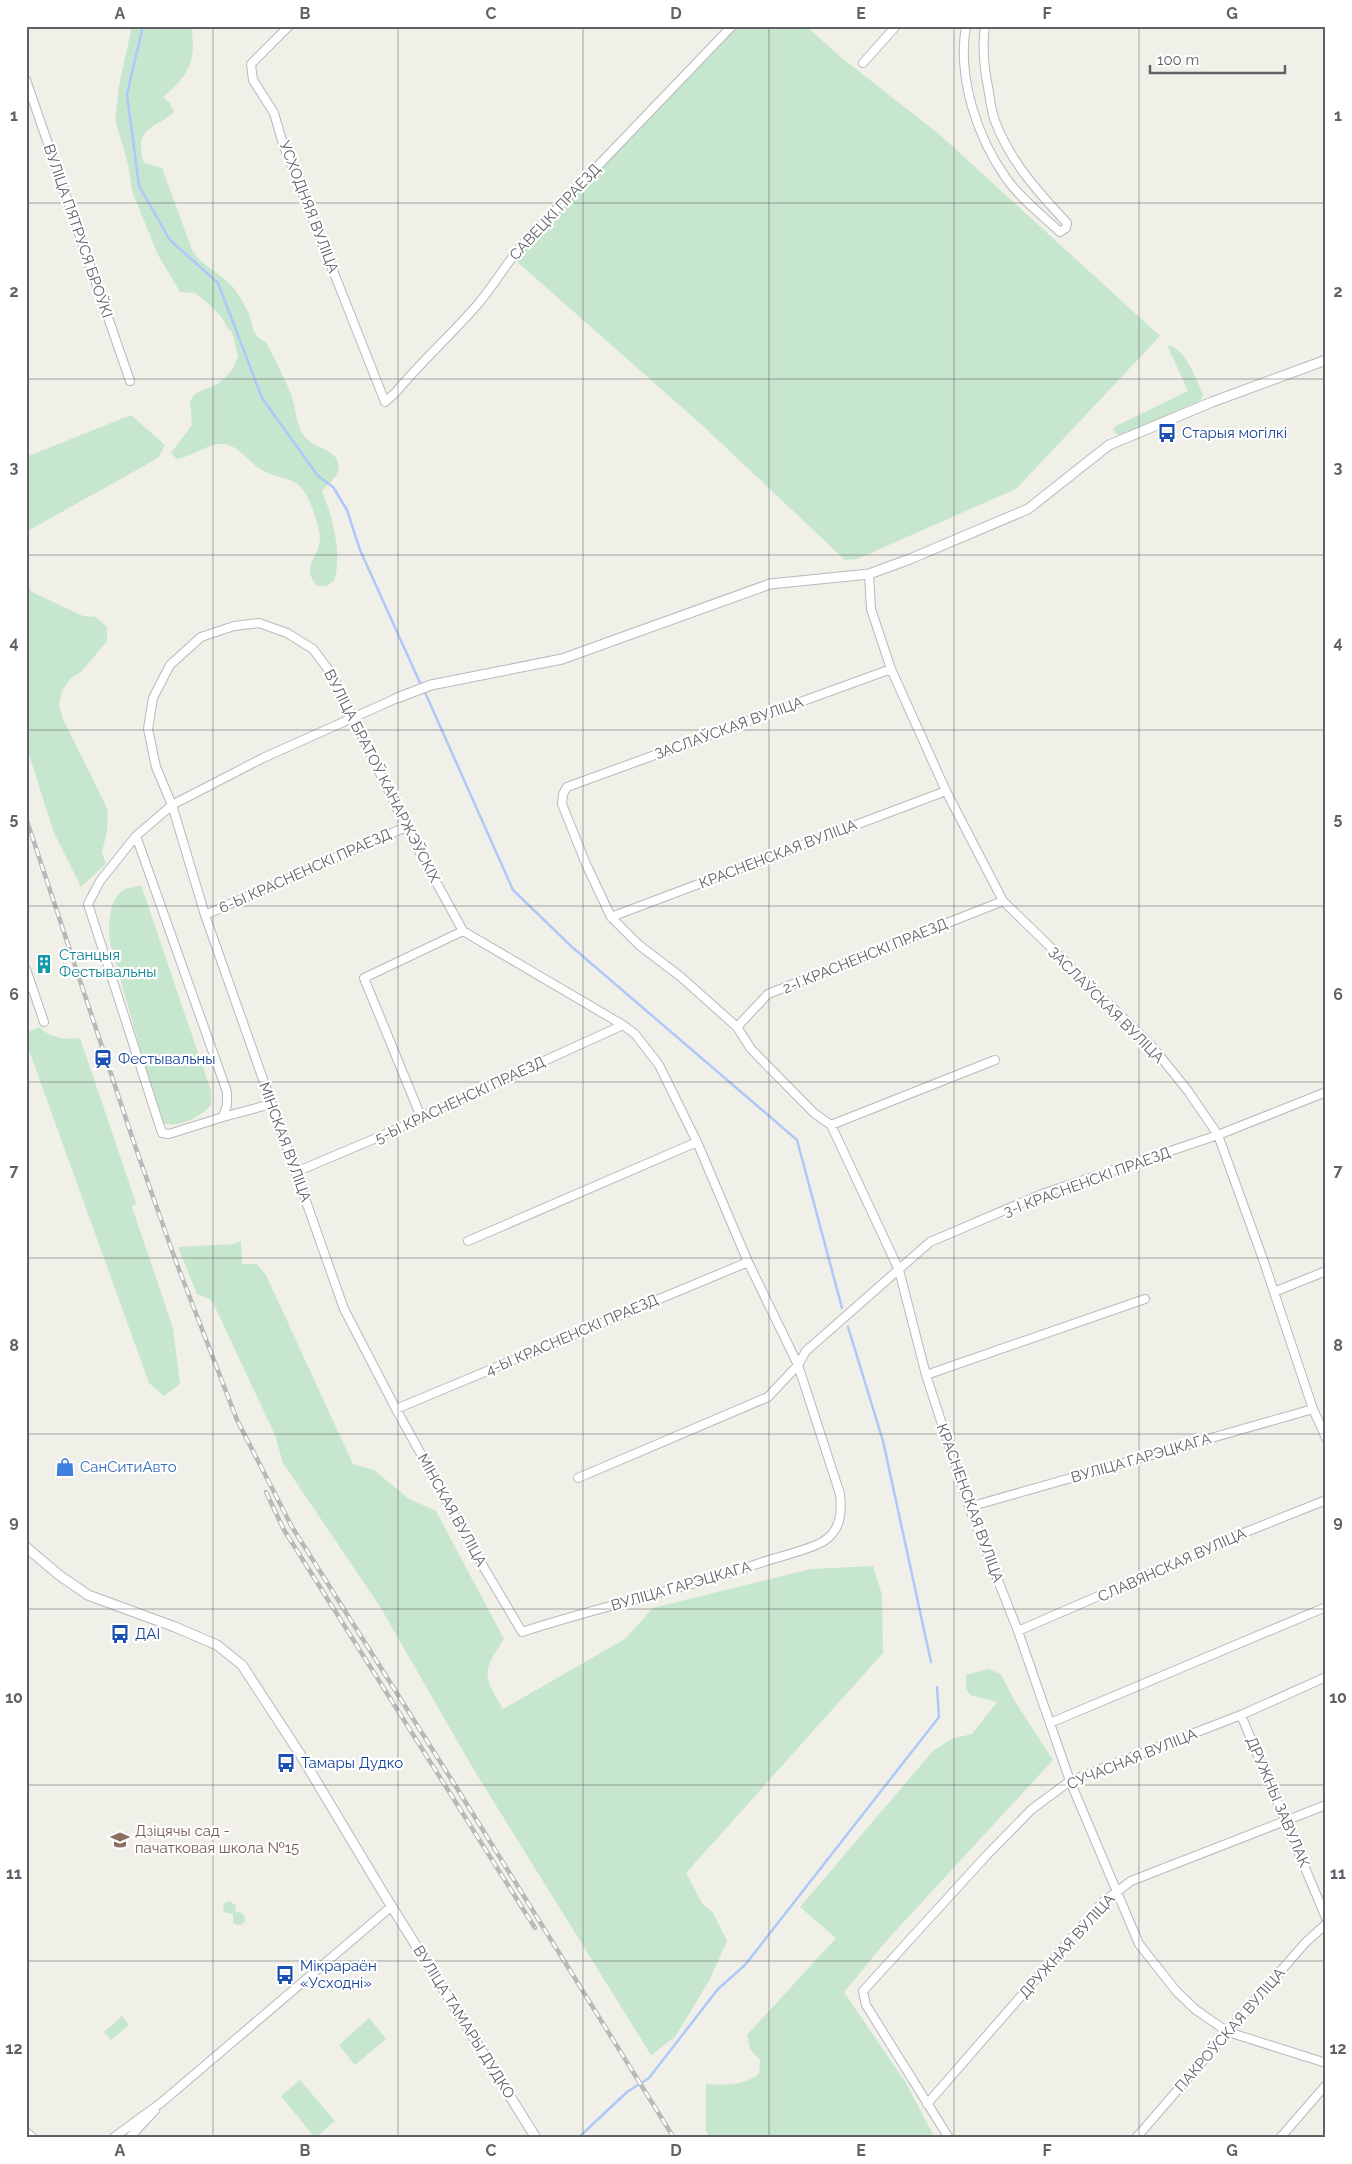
<svg xmlns="http://www.w3.org/2000/svg" width="1352" height="2164" font-family="Raleway,sans-serif">
  <style>
    .green { fill: #c6e6ce }
    .lines { fill: none; stroke-linecap: round; stroke-linejoin: round }
    .stream { stroke: #aec8fa; stroke-width: 2.5 }
    .minor-casing { stroke: #b8b9bd; stroke-width: 10 }
    .tertiary-casing { stroke: #b8b9bd; stroke-width: 11 }
    .secondary-casing { stroke: #b9bac0; stroke-width: 12 }
    .minor { stroke: #fff; stroke-width: 8 }
    .tertiary { stroke: #fff; stroke-width: 9 }
    .secondary { stroke: #fff; stroke-width: 10 }
    .rail-casing { stroke: #b8b8b9; stroke-width: 4.5 }
    .rail { stroke: #fff; stroke-width: 2.5; stroke-dasharray: 8; stroke-linecap: butt }
    .grid { fill: none; stroke: #5f6167; stroke-width: 1; stroke-opacity: 0.55 }
    .labels { text-anchor: middle; dominant-baseline: central; stroke-width: 4.5; stroke-linejoin: round; paint-order: stroke }
    .street-label { font-size: 15px; fill: #5f6167; stroke: #fff }
    .transit-label { font-size: 15px; fill: #164399; stroke: #fff; text-anchor: start }
    .culture-label { font-size: 15px; fill: #0d838f; stroke: #fff; text-anchor: start }
    .shop-label { font-size: 15px; fill: #366cbe; stroke: #fff; text-anchor: start }
    .education-label { font-size: 15px; fill: #785e54; stroke: #fff; text-anchor: start }
    .neatline { fill: none; stroke: #5f6167; stroke-width: 2 }
    .grid-label { font-size: 16px; text-anchor: middle; font-weight: bold; fill: #5f6167 }
  </style>
  <rect width="100%" height="100%" fill="#f0f0e8"/>
  <!-- green -->
  <path class="green" d="M 132,26 L 191,26 C 197,61 189,75 163,97 L 170,103 L 174,112 C 163,124 142,126 141,144 C 141,152 141,156 145,163 L 162,168 L 193,252 C 204,268 224,274 236,291 C 240,297 246,307 249,314 C 254,327 251,336 266,342 C 275,360 285,378 292,397 C 296,410 296,426 305,437 C 314,448 334,449 338,462 C 342,474 329,483 322,491 C 332,515 343,555 334,581 L 326,586 L 317,586 C 299,565 321,557 320,536 C 318,522 308,488 294,482 C 284,477 271,476 262,470 C 248,462 238,443 220,444 C 208,444 191,457 177,459 L 171,453 L 192,425 L 190,401 L 195,394 L 219,383 L 232,370 L 238,356 L 232,332 L 229,330 L 220,315 L 202,298 L 195,293 L 180,292 L 158,255 L 132,191 L 128,164 L 115,119 L 119,86 Z
    M 738,26 L 806,26 L 843,59 L 939,134 L 1160,336 L 1016,489 L 857,559 L 845,560 L 703,426 L 514,259 Z
    M 1167,345 C 1186,348 1195,378 1203,394 L 1201,400 L 1122,435 L 1116,434 L 1113,429 L 1116,426 L 1188,391 Z
    M 131,415 L 165,445 L 158,458 L 26,532 L 26,457 Z
    M 26,582 L 32,592 L 83,616 L 96,617 L 107,627 L 107,641 L 82,671 L 70,679 L 62,691 L 59,705 L 63,719 L 108,810 L 107,832 L 102,852 L 106,864 L 81,887 L 54,833 L 26,745 Z
    M 141,885 L 211,1091 L 211,1105 C 201,1117 176,1130 161,1122 L 110,943 C 108,928 108,902 122,891 C 126,888 136,887 141,885 Z
    M 39,1027 C 51,1038 64,1040 80,1038 L 136,1203 L 132,1207 L 173,1328 L 180,1384 L 164,1396 L 149,1383 L 26,1042 L 26,1033 Z
    M 241,1241 L 242,1264 L 257,1264 L 266,1275 L 353,1464 L 374,1470 L 409,1499 L 436,1511 L 504,1639 C 482,1672 482,1674 503,1709 L 625,1639 L 653,1608 L 811,1569 L 873,1566 L 882,1595 L 883,1653 L 686,1873 L 702,1903 L 713,1913 L 727,1941 L 710,1979 L 675,2037 L 651,2055 L 474,1770 L 379,1605 L 283,1463 L 275,1435 L 215,1307 L 211,1300 L 197,1294 L 178,1247 L 234,1244 Z
    M 988,1669 L 1001,1674 L 1014,1700 L 1053,1760 L 888,1939 L 844,1992 L 906,2083 L 935,2138 L 710,2138 L 706,2131 L 706,2084 C 727,2085 742,2086 759,2074 L 760,2060 L 750,2049 L 747,2035 L 836,1938 L 800,1907 L 933,1751 L 951,1739 L 972,1734 L 997,1702 L 970,1695 L 966,1689 L 966,1675 Z
    M 230,1901 L 236,1906 L 235,1912 L 240,1912 L 245,1916 L 245,1921 C 242,1926 237,1926 233,1923 L 233,1914 L 226,1913 L 223,1910 L 224,1903 Z
    M 122,2016 L 129,2025 L 111,2040 L 104,2032 Z
    M 369,2018 L 386,2039 L 355,2065 L 339,2045 Z
    M 300,2080 L 335,2121 L 315,2138 L 281,2096 Z"/>
  <g class="lines">
    <!-- stream -->
    <path class="stream" d="M 143,26 L 127,94 L 139,186 L 170,240 L 218,283 L 262,398 L 318,476 L 333,487 L 347,510 L 360,550 L 421,685
      M 424,690 L 513,890 L 572,947 L 797,1140 L 842,1308
      M 848,1327 L 883,1441 L 931,1662
      M 578,2138 L 627,2092 L 649,2078 L 718,1989 L 745,1965 L 939,1717 L 937,1687"/>
    <!-- minor casing -->
    <g class="minor-casing">
      <path id="minor" d="M 289,26 L 251,64 L 253,80 L 274,113 L 283,144 L 385,402 L 396,392 C 422,361 452,334 478,304 C 494,285 506,264 522,245 L 732,26
        M 966,26 C 957,77 977,137 1006,178 C 1020,198 1042,215 1060,232 L 1066,228 L 1067,223 C 1038,192 1010,161 995,121 C 991,110 990,98 988,87 C 984,67 982,46 985,26
        M 863,63 L 896,26
        M 26,80 L 130,381
        M 869,574 L 871,609 L 891,669 L 946,791 L 1003,901 L 1151,1045 L 1188,1091 L 1218,1135 L 1264,1262 L 1313,1409 L 1326,1438
        M 259,623 L 287,633 L 313,649 L 333,676 L 406,827 L 463,931 L 623,1025 L 635,1034 L 659,1065 L 697,1142 L 748,1262 L 798,1365 L 840,1494 C 842,1512 841,1530 824,1541 C 812,1549 778,1557 763,1562 C 684,1589 601,1606 522,1632 L 483,1566 L 396,1409 L 344,1309 L 205,915 L 172,805 L 156,767 L 148,729 L 153,698 L 170,665 L 201,637 L 234,626 Z
        M 891,669 L 567,787 L 563,794 L 562,804 L 586,864 L 611,917 L 639,945 L 681,977 L 737,1027 L 751,1049 L 814,1113 L 831,1125 L 899,1270 L 926,1375 L 969,1507 L 1018,1631 L 1070,1781 L 1139,1944 L 1177,1992 L 1196,2010 L 1228,2032 L 1326,2063
        M 136,836 L 227,1092 L 227,1105 L 223,1117 L 169,1134 L 162,1133 L 161,1130 L 88,904 L 100,881 L 136,836 L 172,805 L 263,758 L 397,698
        M 205,915 L 406,827
        M 611,917 L 946,791
        M 26,969 L 44,1022
        M 737,1027 L 768,994 L 1003,901
        M 223,1117 L 271,1104
        M 421,1117 L 364,978 L 463,931
        M 831,1125 L 995,1060
        M 296,1172 L 395,1130 L 421,1117 L 623,1025
        M 468,1241 L 697,1142
        M 1274,1292 L 1326,1271
        M 926,1375 L 1145,1299
        M 396,1409 L 748,1262
        M 578,1478 L 768,1397 L 798,1365 L 806,1351 L 930,1242 L 1042,1194 L 1218,1135 L 1326,1092
        M 969,1507 L 1313,1409
        M 1018,1631 L 1241,1534 L 1326,1500
        M 1241,1715 L 1326,1918
        M 1050,1723 L 1326,1607
        M 927,2104 L 1103,1902 L 1131,1881 L 1326,1805
        M 113,2138 L 162,2102 L 392,1906
        M 129,2138 L 155,2110
        M 949,2138 L 866,2005 L 863,1991 L 986,1856 L 1032,1809 L 1070,1781 L 1241,1715 L 1326,1677
        M 1136,2138 L 1305,1943 L 1326,1924
        M 1280,2138 L 1326,2085"/>
    </g>
    <!-- tertiary casing -->
    <g class="tertiary-casing">
      <path id="tertiary" d="M 397,698 L 431,685 L 562,659 L 770,584 L 869,574 L 910,559 L 1028,509 L 1109,445 L 1212,402 L 1326,360
        M 26,1547 L 59,1575 L 88,1595 L 175,1627 L 217,1645 L 242,1665 L 300,1754 L 382,1891 L 536,2138"/>
    </g>
    <!-- secondary casing -->
    <g class="secondary-casing">
      <path id="secondary" d="M 26,2133 L 32,2138"/>
    </g>
    <!-- minor -->
    <use href="#minor" class="minor"/>
    <!-- tertiary -->
    <use href="#tertiary" class="tertiary"/>
    <!-- secondary -->
    <use href="#secondary" class="secondary"/>
    <!-- rail casing -->
    <g class="rail-casing">
      <path id="rail" d="M 26,818 L 133,1140 L 175,1259 L 237,1420 L 292,1527 L 458,1790 L 674,2138
        M 266,1492 L 284,1530 L 535,1928"/>
    </g>
    <!-- rail -->
    <use href="#rail" class="rail"/>
  </g>
  <!-- grid -->
  <path class="grid" d="M 213,26 L 213,2138M 398,26 L 398,2138M 583,26 L 583,2138M 769,26 L 769,2138M 954,26 L 954,2138M 1139,26 L 1139,2138M 26,203 L 1326,203M 26,379 L 1326,379M 26,555 L 1326,555M 26,730 L 1326,730M 26,906 L 1326,906M 26,1082 L 1326,1082M 26,1258 L 1326,1258M 26,1434 L 1326,1434M 26,1609 L 1326,1609M 26,1785 L 1326,1785M 26,1961 L 1326,1961"/>
  <!-- icons -->
  <defs>
    <g id="bus-bare" transform="scale(1.5)"><path d="M-5-6H5V4H4V6H2V4H-2V6H-4V4H-5ZM-3.5-4V0h7V-4ZM-3.5 1.2v1.5H-2V1.2ZM2 1.2v1.5H3.5V1.2Z" fill="#1a4fb4" stroke="#fff" stroke-width="2.5" paint-order="stroke"/></g>
    <g id="building-bare" transform="scale(1.5)"><path d="M-4-6H4V6H1V3H-1V6H-4ZM-2.5-4.3h1.7v1.8h-1.7ZM.8-4.3h1.7v1.8H.8ZM-2.5-1h1.7V.8h-1.7ZM.8-1h1.7V.8H.8Z" fill="#0f9aa8" stroke="#fff" stroke-width="2.5" paint-order="stroke"/></g>
    <g id="station-bare" transform="scale(1.5)"><path d="M-3-6H3Q5-6 5-4V2Q5 4 3 4L4.5 6H3L1.5 4h-3L-3 6H-4.5L-3 4Q-5 4-5 2V-4Q-5-6-3-6ZM-3.5-4v3h7v-3ZM-3.5 1v1.5H-2V1ZM2 1v1.5H3.5V1Z" fill="#1a4fb4" stroke="#fff" stroke-width="2.5" paint-order="stroke"/></g>
    <g id="shop-bare" transform="scale(1.5)"><path d="M-5-2.5h2.3a2.7 3.5 0 0 1 5.4 0H5L5.5 6h-11ZM-1.5-2.5h3a1.5 2.3 0 0 0-3 0Z" fill="#3f7fe0" stroke="#fff" stroke-width="2.5" paint-order="stroke"/></g>
    <g id="school-bare" transform="scale(1.5)"><path d="M0-5L7-2L0 1L-7-2ZM-4 1L0 2.5L4 1V4Q0 6-4 4Z" fill="#8d6e63" stroke="#fff" stroke-width="2.5" paint-order="stroke"/></g>
  </defs>
  <g fill-rule="evenodd">
    <use href="#bus-bare" x="1167" y="433"/>
    <use href="#building-bare" x="44" y="964"/>
    <use href="#station-bare" x="103" y="1059"/>
    <use href="#shop-bare" x="65" y="1467"/>
    <use href="#bus-bare" x="120" y="1634"/>
    <use href="#bus-bare" x="286" y="1763"/>
    <use href="#school-bare" x="120" y="1840"/>
    <use href="#bus-bare" x="285" y="1975"/>
  </g>
  <g class="labels">
    <!-- street labels -->
    <g class="street-label">
      <text transform="translate(309 207) rotate(69)">УСХОДНЯЯ ВУЛІЦА</text>
      <text transform="translate(555 212) rotate(-47)">САВЕЦКІ ПРАЕЗД</text>
      <text transform="translate(78 231) rotate(71)">ВУЛІЦА ПЯТРУСЯ БРОЎКІ</text>
      <text transform="translate(729 728) rotate(-20)">ЗАСЛАЎСКАЯ ВУЛІЦА</text>
      <text transform="translate(382 776) rotate(63)">ВУЛІЦА БРАТОЎ КАНАРЖЭЎСКІХ</text>
      <text transform="translate(778 854) rotate(-21)">КРАСНЕНСКАЯ ВУЛІЦА</text>
      <text transform="translate(305 871) rotate(-24)">6-Ы КРАСНЕНСКІ ПРАЕЗД</text>
      <text transform="translate(865 956) rotate(-22)">2-І КРАСНЕНСКІ ПРАЕЗД</text>
      <text transform="translate(1106 1005) rotate(45)">ЗАСЛАЎСКАЯ ВУЛІЦА</text>
      <text transform="translate(460 1100) rotate(-25)">5-Ы КРАСНЕНСКІ ПРАЕЗД</text>
      <text transform="translate(285 1142) rotate(70)">МІНСКАЯ ВУЛІЦА</text>
      <text transform="translate(1087 1182) rotate(-20)">3-І КРАСНЕНСКІ ПРАЕЗД</text>
      <text transform="translate(572 1335) rotate(-23)">4-Ы КРАСНЕНСКІ ПРАЕЗД</text>
      <text transform="translate(1141 1458) rotate(-16)">ВУЛІЦА ГАРЭЦКАГА</text>
      <text transform="translate(970 1503) rotate(70)">КРАСНЕНСКАЯ ВУЛІЦА</text>
      <text transform="translate(452 1510) rotate(61)">МІНСКАЯ ВУЛІЦА</text>
      <text transform="translate(1172 1565) rotate(-24)">СЛАВЯНСКАЯ ВУЛІЦА</text>
      <text transform="translate(681 1586) rotate(-16)">ВУЛІЦА ГАРЭЦКАГА</text>
      <text transform="translate(1132 1759) rotate(-22)">СУЧАСНАЯ ВУЛІЦА</text>
      <text transform="translate(1278 1802) rotate(67)">ДРУЖНЫ ЗАВУЛАК</text>
      <text transform="translate(1067 1946) rotate(-48)">ДРУЖНАЯ ВУЛІЦА</text>
      <text transform="translate(464 2022) rotate(58)">ВУЛІЦА ТАМАРЫ ДУДКО</text>
      <text transform="translate(1230 2030) rotate(-49)">ПАКРОЎСКАЯ ВУЛІЦА</text>
    </g>
    <!-- transit labels -->
    <g class="transit-label">
      <text x="1182" y="433">Старыя могілкі</text>
      <text x="118" y="1059">Фестывальны</text>
      <text x="135" y="1634">ДАІ</text>
      <text x="301" y="1763">Тамары Дудко</text>
      <text x="300" y="1966">Мікрараён<tspan x="300" dy="17">«Усходні»</tspan></text>
    </g>
    <!-- culture labels -->
    <g class="culture-label">
      <text x="59" y="955">Станцыя<tspan x="59" dy="17">Фестывальны</tspan></text>
    </g>
    <!-- shop labels -->
    <g class="shop-label">
      <text x="80" y="1467">СанСитиАвто</text>
    </g>
    <!-- education labels -->
    <g class="education-label">
      <text x="135" y="1831">Дзіцячы сад -<tspan x="135" dy="17">пачатковая школа №15</tspan></text>
    </g>
  </g>
  <!-- border -->
  <rect width="1352" height="2164" fill="none" stroke="#ffffff" stroke-width="55"/>
  <!-- scale -->
  <path d="M1150 65v8h135v-8" fill="none" stroke="#5f6167" stroke-width="2.5"/>
  <text x="1157" y="65" font-size="15" fill="#5f6167" stroke="#ffffff" stroke-width="4" paint-order="stroke">100 m</text>
  <rect x="28" y="28" width="1296" height="2108" class="neatline"/>
  <g class="grid-label">
    <text x="120" y="19">A</text>
    <text x="305" y="19">B</text>
    <text x="491" y="19">C</text>
    <text x="676" y="19">D</text>
    <text x="861" y="19">E</text>
    <text x="1047" y="19">F</text>
    <text x="1232" y="19">G</text>
    <text x="14" y="121">1</text>
    <text x="1338" y="121">1</text>
    <text x="14" y="297">2</text>
    <text x="1338" y="297">2</text>
    <text x="14" y="473">3</text>
    <text x="1338" y="473">3</text>
    <text x="14" y="648">4</text>
    <text x="1338" y="648">4</text>
    <text x="14" y="824">5</text>
    <text x="1338" y="824">5</text>
    <text x="14" y="1000">6</text>
    <text x="1338" y="1000">6</text>
    <text x="14" y="1176">7</text>
    <text x="1338" y="1176">7</text>
    <text x="14" y="1351">8</text>
    <text x="1338" y="1351">8</text>
    <text x="14" y="1527">9</text>
    <text x="1338" y="1527">9</text>
    <text x="14" y="1703">10</text>
    <text x="1338" y="1703">10</text>
    <text x="14" y="1879">11</text>
    <text x="1338" y="1879">11</text>
    <text x="14" y="2054">12</text>
    <text x="1338" y="2054">12</text>
    <text x="120" y="2156">A</text>
    <text x="305" y="2156">B</text>
    <text x="491" y="2156">C</text>
    <text x="676" y="2156">D</text>
    <text x="861" y="2156">E</text>
    <text x="1047" y="2156">F</text>
    <text x="1232" y="2156">G</text>
  </g>
</svg>
